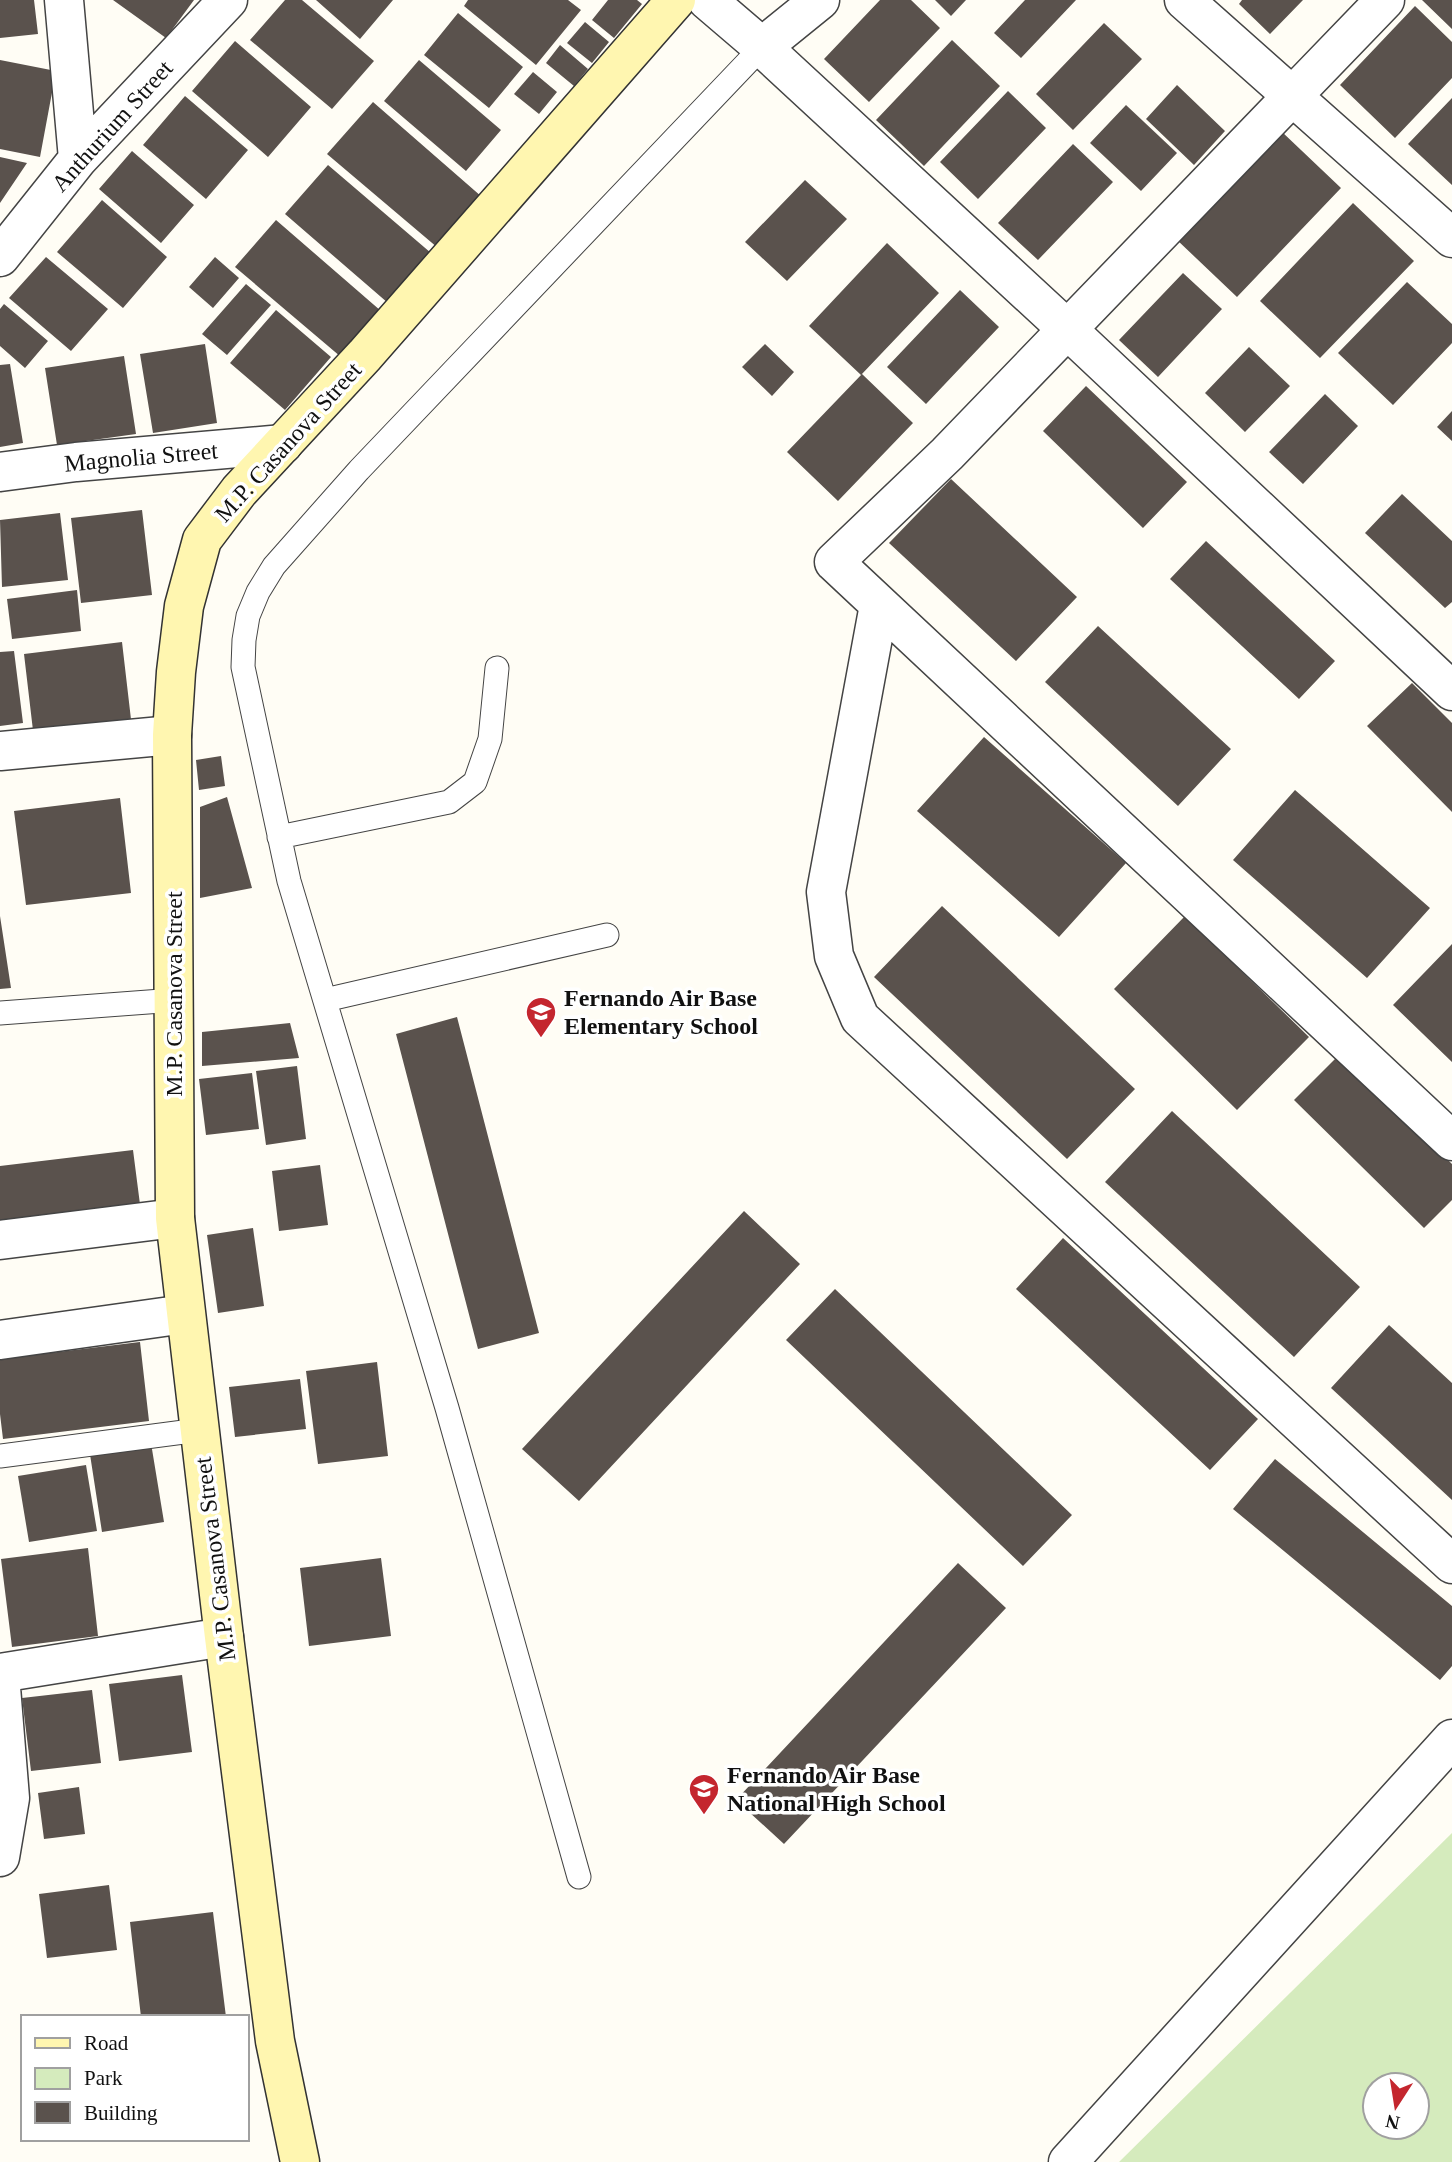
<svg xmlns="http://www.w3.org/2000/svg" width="1452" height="2162" font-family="Georgia,serif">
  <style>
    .green { fill: #d5ebbd; fill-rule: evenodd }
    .building { fill: #5a524d }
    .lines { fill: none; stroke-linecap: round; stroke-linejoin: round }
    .lane-casing { stroke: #444; stroke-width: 25 }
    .street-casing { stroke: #444; stroke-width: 41 }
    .secondary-casing { stroke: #333; stroke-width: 41 }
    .lane { stroke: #fff; stroke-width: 23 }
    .street { stroke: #fff; stroke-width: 38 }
    .secondary { stroke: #fff6b0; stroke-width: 38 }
    .labels { text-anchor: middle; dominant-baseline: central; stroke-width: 7; stroke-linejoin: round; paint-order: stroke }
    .street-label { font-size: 24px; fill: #111; stroke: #fff }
    .poi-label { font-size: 24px; font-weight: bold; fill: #111; stroke: #fff; text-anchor: start }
  </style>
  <rect width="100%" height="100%" fill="#fffdf5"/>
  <!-- green -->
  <path class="green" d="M 1452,1833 L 1452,2162 L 1119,2162 ZM 1375,2085 L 1417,2085 L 1417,2127 L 1375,2127 Z"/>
  <!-- building -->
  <path class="building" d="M 0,0 L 34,0 L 38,34 L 0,38 Z
    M 113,0 L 194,0 L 166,38 Z
    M 285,0 L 302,0 L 374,61 L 332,109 L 250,40 Z
    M 316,0 L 393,0 L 360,39 Z
    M 468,0 L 568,0 L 581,10 L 536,65 L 464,6 Z
    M 608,0 L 637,0 L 642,4 L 614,38 L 592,20 Z
    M 880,0 L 911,0 L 940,28 L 869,102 L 824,59 Z
    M 935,0 L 966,0 L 951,16 Z
    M 1025,0 L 1076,0 L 1021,58 L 994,33 Z
    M 1242,0 L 1303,0 L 1270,34 L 1239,4 Z
    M 1422,0 L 1452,0 L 1452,29 Z
    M 1415,6 L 1452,42 L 1452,78 L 1395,138 L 1340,85 Z
    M 458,13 L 523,67 L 489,108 L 424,55 Z
    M 585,22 L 609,42 L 592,63 L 567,43 Z
    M 1104,23 L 1142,59 L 1073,130 L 1036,94 Z
    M 952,40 L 1000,86 L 924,166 L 876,120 Z
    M 235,41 L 311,107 L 268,157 L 192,91 Z
    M 560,45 L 588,69 L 574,86 L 546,63 Z
    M 0,60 L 56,71 L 40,157 L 0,149 Z
    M 419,60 L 501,130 L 466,171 L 384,101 Z
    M 533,72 L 557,92 L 539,114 L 514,94 Z
    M 1177,85 L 1225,131 L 1194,165 L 1146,119 Z
    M 1008,91 L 1046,128 L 978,199 L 940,162 Z
    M 185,96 L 248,150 L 206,199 L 143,145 Z
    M 1452,98 L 1452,185 L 1408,144 Z
    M 373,102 L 482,197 L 438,248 L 327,154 Z
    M 1126,105 L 1177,153 L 1141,191 L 1090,143 Z
    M 1281,131 L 1341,188 L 1237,297 L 1176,239 Z
    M 1073,144 L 1113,182 L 1038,260 L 998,223 Z
    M 132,151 L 194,205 L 161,243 L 99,189 Z
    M 0,157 L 27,163 L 0,203 Z
    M 328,165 L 431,253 L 388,303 L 285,214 Z
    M 805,180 L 847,219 L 787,281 L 745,242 Z
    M 102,200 L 167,257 L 123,308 L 57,252 Z
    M 1353,203 L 1414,261 L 1320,358 L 1260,301 Z
    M 276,220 L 381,311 L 341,357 L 235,267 Z
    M 887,243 L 939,293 L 861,375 L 809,326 Z
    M 46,257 L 108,309 L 71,351 L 9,298 Z
    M 215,257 L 239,278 L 213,308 L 189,287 Z
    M 1183,273 L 1222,309 L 1158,377 L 1119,340 Z
    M 1407,282 L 1452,324 L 1452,343 L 1393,405 L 1338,353 Z
    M 246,284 L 271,305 L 227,355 L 202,334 Z
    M 960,290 L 999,327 L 926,404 L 887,367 Z
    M 4,304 L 48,341 L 25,368 L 0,346 L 0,309 Z
    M 276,310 L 331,357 L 285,410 L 230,363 Z
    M 205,344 L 217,423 L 153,433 L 140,354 Z
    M 765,344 L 794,372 L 772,396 L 742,367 Z
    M 1249,347 L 1290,386 L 1245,432 L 1205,393 Z
    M 124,356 L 136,434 L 57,445 L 45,368 Z
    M 10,364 L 23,443 L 0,447 L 0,365 Z
    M 862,374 L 913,423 L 838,501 L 787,452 Z
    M 1086,386 L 1187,482 L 1143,528 L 1043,431 Z
    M 1325,394 L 1358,426 L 1303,484 L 1269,452 Z
    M 1452,411 L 1452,441 L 1437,427 Z
    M 951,479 L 1077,597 L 1016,661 L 889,543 Z
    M 1402,494 L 1452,541 L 1452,602 L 1445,608 L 1365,533 Z
    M 142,510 L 152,595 L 81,603 L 71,518 Z
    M 60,513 L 68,580 L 2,587 L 0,520 Z
    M 1206,541 L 1335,661 L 1299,699 L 1170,579 Z
    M 77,590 L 81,631 L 12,639 L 7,599 Z
    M 1098,626 L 1231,749 L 1178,806 L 1045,682 Z
    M 122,642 L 132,728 L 34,739 L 24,654 Z
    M 14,651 L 23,723 L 0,726 L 0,652 Z
    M 1412,683 L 1452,723 L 1452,812 L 1367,726 Z
    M 984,737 L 1126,863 L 1059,937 L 917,811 Z
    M 221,756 L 225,786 L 199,790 L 196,760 Z
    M 1295,790 L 1430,908 L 1367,978 L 1233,860 Z
    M 227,797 L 252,888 L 200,898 L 200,807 Z
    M 120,798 L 131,893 L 26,905 L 14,811 Z
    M 942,906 L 1135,1089 L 1067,1159 L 874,977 Z
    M 0,916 L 11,988 L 0,989 Z
    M 1185,916 L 1309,1037 L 1237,1110 L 1114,989 Z
    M 1452,944 L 1452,1062 L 1393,1005 Z
    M 457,1017 L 539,1333 L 478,1349 L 396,1034 Z
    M 290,1023 L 299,1058 L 202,1066 L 202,1032 Z
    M 1340,1054 L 1452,1164 L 1452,1200 L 1424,1228 L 1294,1100 Z
    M 297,1066 L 306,1139 L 266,1145 L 256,1071 Z
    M 252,1073 L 259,1129 L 206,1135 L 199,1079 Z
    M 1172,1111 L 1360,1287 L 1294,1357 L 1105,1182 Z
    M 133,1150 L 142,1220 L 0,1237 L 0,1166 Z
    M 320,1165 L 328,1225 L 279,1231 L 272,1171 Z
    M 744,1211 L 800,1264 L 579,1501 L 522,1449 Z
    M 253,1228 L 264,1306 L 218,1313 L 207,1235 Z
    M 1063,1238 L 1258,1419 L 1210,1470 L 1016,1289 Z
    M 835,1289 L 1072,1515 L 1023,1566 L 786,1340 Z
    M 1389,1325 L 1452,1383 L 1452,1500 L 1331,1388 Z
    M 140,1342 L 149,1421 L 3,1439 L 0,1414 L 0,1359 Z
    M 377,1362 L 388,1456 L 318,1464 L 306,1371 Z
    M 300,1379 L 306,1429 L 235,1437 L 229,1387 Z
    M 150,1437 L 164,1522 L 102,1532 L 89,1448 Z
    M 1275,1459 L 1452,1606 L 1452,1666 L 1440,1680 L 1233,1509 Z
    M 86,1465 L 97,1531 L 29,1542 L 18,1476 Z
    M 88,1548 L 98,1636 L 12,1647 L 1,1559 Z
    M 381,1558 L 391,1636 L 309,1646 L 300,1568 Z
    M 958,1563 L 1006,1608 L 784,1844 L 736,1800 Z
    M 182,1675 L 192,1752 L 119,1761 L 109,1684 Z
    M 92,1690 L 101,1763 L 31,1771 L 22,1698 Z
    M 79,1787 L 85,1834 L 44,1839 L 38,1793 Z
    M 109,1885 L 117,1950 L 47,1958 L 39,1894 Z
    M 213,1912 L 226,2017 L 141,2017 L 130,1922 Z"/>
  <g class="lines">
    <!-- lane casing -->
    <g class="lane-casing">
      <path id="lane" d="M 279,837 L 449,802 L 475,782 L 490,739 L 497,668
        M 325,1000 L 607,935
        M 0,1013 L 175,1000
        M 0,1456 L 199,1430
        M 579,1877 L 447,1408 L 289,881 L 243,667 L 244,640 L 248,616 L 258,592 L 274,566 L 359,470 L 762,47"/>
    </g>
    <!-- street casing -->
    <g class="street-casing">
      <path id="street" d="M 64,0 L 78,159
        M 707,0 L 762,47 L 1068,330 L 1452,691
        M 1184,0 L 1452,238
        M 1385,0 L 947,454 L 834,562 L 1452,1141
        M 762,47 L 820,0
        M 0,257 L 78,159 L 228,0
        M 0,472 L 76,462 L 283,444
        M 879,605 L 826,892 L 834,956 L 860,1018 L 1452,1564
        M 0,751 L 172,735
        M 0,1240 L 175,1218
        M 0,1340 L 185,1314
        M 0,1673 L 224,1637
        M 0,1675 L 10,1798 L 0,1857
        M 1068,2162 L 1452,1739"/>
    </g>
    <!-- secondary casing -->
    <g class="secondary-casing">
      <path id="secondary" d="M 300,2162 L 275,2041 L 224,1637 L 175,1218 L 172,735 L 176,672 L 184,606 L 202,540 L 239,491 L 365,355 L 676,0"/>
    </g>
    <!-- lane -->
    <use href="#lane" class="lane"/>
    <!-- street -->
    <use href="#street" class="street"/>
    <!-- secondary -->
    <use href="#secondary" class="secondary"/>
  </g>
  <!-- icons -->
  <defs>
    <g id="school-pin" transform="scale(1.575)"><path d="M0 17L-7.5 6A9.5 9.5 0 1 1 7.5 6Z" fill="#c4262e" stroke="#fff"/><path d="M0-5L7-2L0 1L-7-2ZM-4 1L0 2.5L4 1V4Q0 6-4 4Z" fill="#fff"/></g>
  </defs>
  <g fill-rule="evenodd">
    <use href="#school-pin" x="541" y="1012"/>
    <use href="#school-pin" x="704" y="1789"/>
  </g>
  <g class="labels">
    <!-- street labels -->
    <g class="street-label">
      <text transform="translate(112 126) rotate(-48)">Anthurium Street</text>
      <text transform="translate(288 442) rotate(-48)">M.P. Casanova Street</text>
      <text transform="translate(141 457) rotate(-5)">Magnolia Street</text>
      <text transform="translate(174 994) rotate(-90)">M.P. Casanova Street</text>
      <text transform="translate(215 1559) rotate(-97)">M.P. Casanova Street</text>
    </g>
    <!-- poi labels -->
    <g class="poi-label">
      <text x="564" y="998">Fernando Air Base<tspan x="564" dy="28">Elementary School</tspan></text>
      <text x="727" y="1775">Fernando Air Base<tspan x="727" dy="28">National High School</tspan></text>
    </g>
  </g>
  <!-- legend -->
  <rect x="21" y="2015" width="228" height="126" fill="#ffffff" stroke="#a0a0a0" stroke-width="2"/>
  <rect x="35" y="2038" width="35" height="10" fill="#fff6b0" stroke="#a0a0a0" stroke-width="2"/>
  <text x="84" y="2050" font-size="21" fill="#111111">Road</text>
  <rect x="35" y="2068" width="35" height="21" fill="#d5ebbd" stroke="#a0a0a0" stroke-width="2"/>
  <text x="84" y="2085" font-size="21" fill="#111111">Park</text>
  <rect x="35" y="2102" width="35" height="21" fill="#5a524d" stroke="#a0a0a0" stroke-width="2"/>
  <text x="84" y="2120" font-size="21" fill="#111111">Building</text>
  <!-- north arrow -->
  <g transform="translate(1396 2106) rotate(192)"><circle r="33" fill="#ffffff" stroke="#a0a0a0" stroke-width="2"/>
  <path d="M0-5L12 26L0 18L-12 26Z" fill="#c4262e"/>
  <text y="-10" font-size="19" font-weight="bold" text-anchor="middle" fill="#111111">N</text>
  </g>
</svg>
